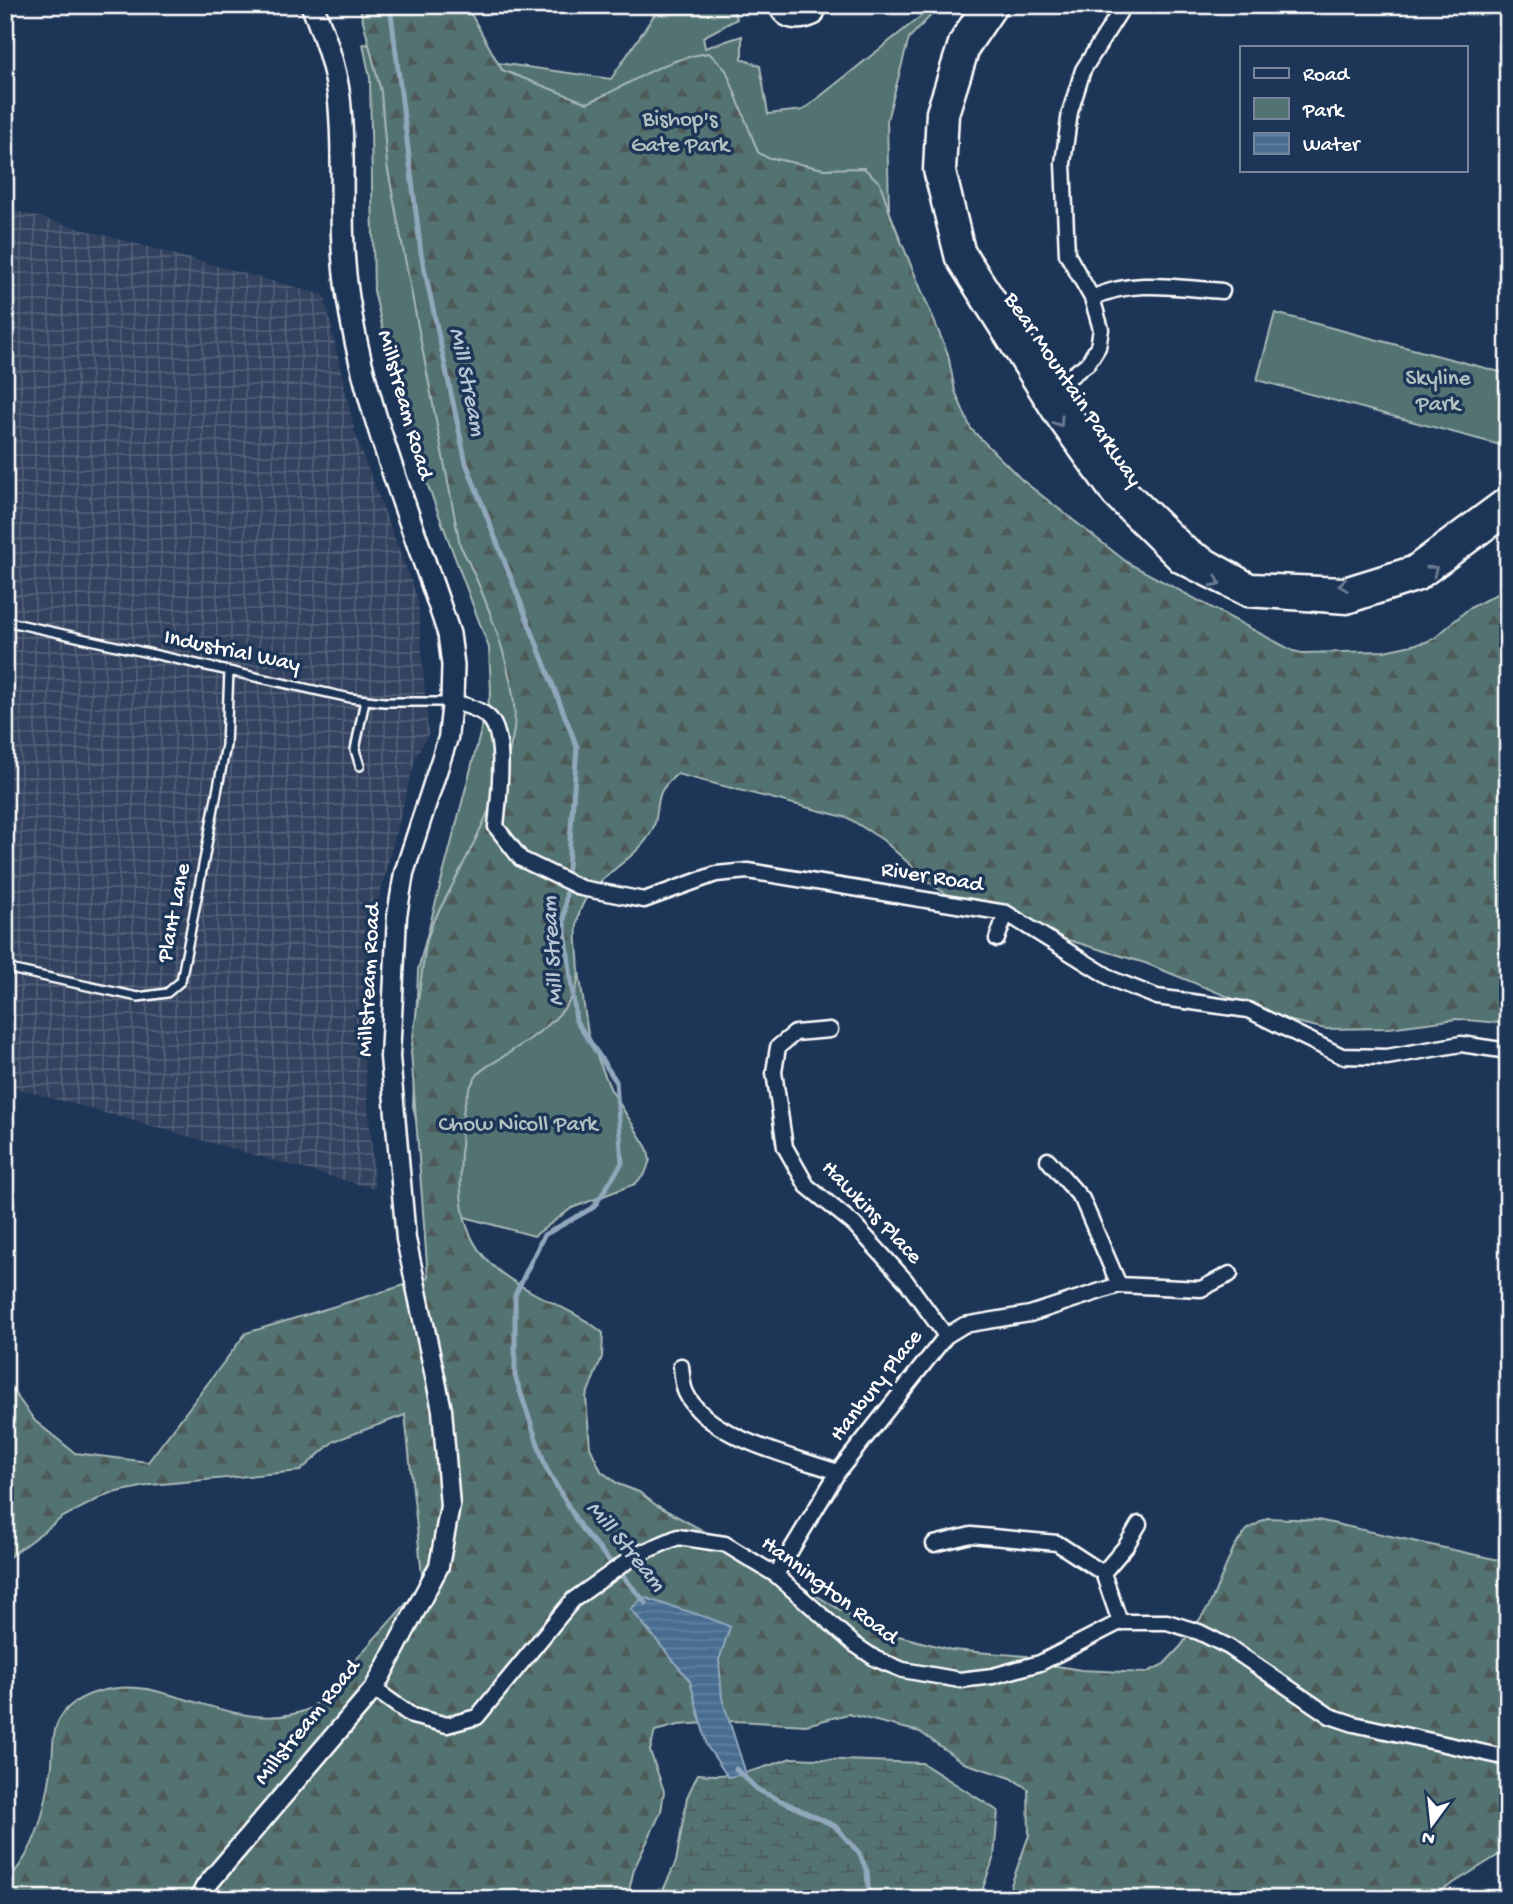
<svg xmlns="http://www.w3.org/2000/svg" width="1513" height="1904" font-family="'Gochi Hand',sans-serif">
  <style>
    .industrial { fill: url(#industrial-grid) }
    .green { fill: #527372; stroke: #a8b9b8; stroke-width: 2 }
    .forest { fill: url(#forest-firs); stroke: #a8b9b8; stroke-width: 2 }
    .wetland { fill: url(#wetland-marsh); stroke: #a8b9b8; stroke-width: 2 }
    .water { fill: url(#water-rules); stroke: #91a7bc; stroke-width: 2 }
    .lines { fill: none; stroke-linecap: round; stroke-linejoin: round }
    .stream { stroke: #91a7bc; stroke-width: 5 }
    .service-casing { stroke: #fff; stroke-width: 12 }
    .minor-casing { stroke: #fff; stroke-width: 19 }
    .tertiary-casing { stroke: #fff; stroke-width: 23 }
    .secondary-casing { stroke: #fff; stroke-width: 26 }
    .service { stroke: #1d3557; stroke-width: 7 }
    .minor { stroke: #1d3557; stroke-width: 14 }
    .tertiary { stroke: #1d3557; stroke-width: 18 }
    .secondary { stroke: #1d3557; stroke-width: 21 }
    .oneway { stroke: #6c7c92 }
    .labels { text-anchor: middle; dominant-baseline: central; stroke-width: 7; stroke-linejoin: round; paint-order: stroke }
    .park-label { font-size: 23px; fill: #b1c0c0; stroke: #1d3557 }
    .street-label { font-size: 23px; fill: #fff; stroke: #1d3557 }
    .water-label { font-size: 24px; font-style: italic; fill: #b6c5d3; stroke: #1d3557 }
  </style>
  <defs>
    <pattern id="industrial-grid" width="8" height="8" patternUnits="userSpaceOnUse" patternTransform="scale(1.75)"><rect width="8" height="8" fill="#33435e"/><path d="M0 4h8M4 0v8" fill="none" stroke="#525f76"/></pattern>
    <pattern id="forest-firs" width="22" height="20" patternUnits="userSpaceOnUse" patternTransform="scale(1.75)"><rect width="22" height="20" fill="#527372"/><path d="M5 1l3.5 6h-7zM16 11l3.5 6h-7z" fill="#4e5a59"/></pattern>
    <pattern id="wetland-marsh" width="20" height="14" patternUnits="userSpaceOnUse" patternTransform="scale(1.75)"><rect width="20" height="14" fill="#527372"/><path d="M1 5h8M5 5V1M11 12h8M15 12V8" fill="none" stroke="#4e5a59"/></pattern>
    <pattern id="water-rules" width="6" height="5" patternUnits="userSpaceOnUse" patternTransform="scale(1.75)"><rect width="6" height="5" fill="#486d90"/><path d="M0 2.5h6" fill="none" stroke="#6383a1"/></pattern>
  </defs>
  <rect width="100%" height="100%" fill="#1d3557"/>
  <filter id="ink" filterUnits="userSpaceOnUse"><feTurbulence type="fractalNoise" baseFrequency=".0143" numOctaves="2"/><feDisplacementMap in="SourceGraphic" scale="14" xChannelSelector="R" yChannelSelector="G"/><feConvolveMatrix kernelMatrix="1 2 1 2 8 2 1 2 1" color-interpolation-filters="sRGB"/></filter>
  <g filter="url(#ink)">
    <!-- industrial -->
    <path class="industrial" d="M 5,208 L 324,295 L 356,437 L 418,599 L 428,734 L 416,757 L 376,909 L 363,1043 L 375,1189 L 5,1085 Z"/>
    <!-- green -->
    <path class="green" d="M 661,5 L 731,5 L 737,19 L 703,37 L 705,48 L 742,36 L 742,59 L 760,66 L 768,114 L 803,110 L 935,5 L 941,5 L 909,38 L 887,120 L 889,210 L 920,291 L 574,895 L 576,950 L 588,1034 L 610,1088 L 647,1148 L 650,1160 L 645,1174 L 635,1184 L 572,1208 L 534,1236 L 435,1209 L 413,1106 L 418,970 L 491,692 L 489,648 L 404,422 L 374,291 L 370,78 L 363,44 L 611,79 Z
      M 1275,313 L 1508,374 L 1508,444 L 1504,446 L 1257,380 Z"/>
    <!-- forest -->
    <path class="forest" d="M 359,5 L 466,5 L 502,70 L 587,103 C 634,84 657,60 709,53 L 726,70 L 758,152 L 766,157 L 824,169 L 864,168 L 880,183 L 893,222 L 948,354 L 955,391 L 971,429 L 1022,480 L 1128,563 L 1293,651 L 1302,653 L 1384,651 L 1426,642 L 1435,638 L 1468,609 L 1508,588 L 1508,1024 L 1457,1019 L 1389,1028 L 1326,1029 L 1283,1019 L 1145,963 L 981,914 L 935,887 L 883,840 L 848,818 L 677,774 C 671,780 662,787 660,795 C 656,808 658,823 649,836 C 630,865 589,878 579,914 C 571,941 587,973 572,997 C 557,1023 529,1040 504,1056 C 496,1062 485,1066 478,1074 C 461,1096 462,1123 461,1150 C 458,1219 464,1256 530,1291 C 555,1305 581,1315 603,1333 L 602,1357 L 586,1397 L 590,1447 L 601,1471 L 618,1484 L 639,1492 L 656,1505 L 761,1562 L 872,1629 L 952,1650 L 1026,1656 L 1040,1663 L 1081,1670 L 1146,1673 L 1164,1664 L 1181,1646 L 1209,1606 L 1234,1547 L 1247,1530 L 1267,1518 L 1318,1520 L 1508,1562 L 1508,1849 L 1428,1899 L 1006,1899 L 1029,1835 L 1028,1789 L 1011,1778 L 964,1763 L 920,1732 L 848,1714 L 806,1725 L 735,1721 L 678,1725 L 655,1731 L 650,1751 L 664,1791 L 661,1812 L 634,1869 L 627,1899 L 5,1899 L 5,1882 C 37,1853 46,1806 52,1765 C 53,1751 52,1730 60,1718 C 76,1691 118,1684 147,1689 C 203,1700 256,1732 312,1708 L 423,1585 L 405,1415 L 334,1441 L 300,1471 L 151,1485 L 108,1494 L 63,1517 L 5,1560 L 5,1380 L 35,1421 L 75,1453 L 148,1462 L 246,1333 L 428,1278 L 411,1052 L 426,943 L 433,922 C 461,870 506,787 514,729 C 520,681 483,589 460,545 L 387,165 L 381,92 Z"/>
    <!-- wetland -->
    <path class="wetland" d="M 791,1758 L 922,1763 L 998,1811 L 994,1857 L 979,1899 L 659,1899 L 676,1862 L 687,1797 L 698,1774 C 736,1778 756,1771 791,1758 Z"/>
    <!-- water -->
    <path class="water" d="M 644,1597 C 673,1609 703,1613 730,1627 L 719,1660 L 722,1698 L 746,1774 L 728,1777 L 707,1746 L 690,1681 L 631,1609 Z"/>
    <g class="lines">
      <!-- stream -->
      <path class="stream" d="M 390,5 L 421,253 L 466,463 L 577,747 L 564,921 L 576,1021 L 616,1081 L 622,1163 L 594,1207 L 544,1235 L 515,1295 L 515,1376 L 546,1468 L 581,1528 L 646,1603
        M 736,1769 L 758,1790 L 835,1826 L 859,1853 L 867,1871 L 869,1899"/>
      <!-- service casing -->
      <g class="service-casing">
        <path id="service" d="M 5,621 L 350,698 L 384,702 L 451,702
          M 360,766 L 355,750 L 365,700
          M 5,968 L 138,997 L 167,993 L 181,981 L 226,745 L 229,671"/>
      </g>
      <!-- minor casing -->
      <g class="minor-casing">
        <path id="minor" d="M 776,5 C 782,24 800,24 815,17 L 820,5
          M 1092,298 C 1133,278 1178,288 1222,291
          M 1046,395 L 1088,363 L 1098,347 L 1101,329 L 1092,298 L 1067,254 L 1063,163 L 1070,112 L 1083,70 L 1124,5
          M 452,702 C 464,705 477,708 487,716 C 509,733 498,801 496,827 L 521,859 L 581,888 L 644,900 L 716,874 L 748,871 L 1006,913 L 1114,980 L 1157,997 L 1248,1010 L 1342,1056 L 1387,1057 L 1461,1044 L 1508,1051
          M 997,939 L 1006,913
          M 830,1030 L 795,1033 L 778,1047 L 774,1072 L 785,1147 L 807,1186 L 854,1224 L 906,1281 L 946,1336
          M 1048,1160 L 1082,1199 L 1119,1285
          M 681,1366 C 682,1374 682,1385 686,1393 C 707,1438 794,1457 838,1472
          M 934,1544 L 971,1535 L 1057,1543 L 1103,1573 L 1120,1622
          M 1103,1573 L 1126,1546 L 1139,1524
          M 776,1575 L 838,1472 L 946,1336 L 964,1325 L 1030,1314 L 1119,1285 L 1201,1289 L 1230,1274
          M 374,1689 L 412,1716 L 447,1725 L 477,1717 L 573,1600 L 636,1555 L 678,1537 L 725,1544 L 776,1575 L 854,1644 L 876,1659 L 903,1670 L 960,1680 L 993,1676 L 1040,1663 L 1120,1622 L 1167,1622 L 1199,1632 L 1229,1647 L 1330,1716 L 1354,1724 L 1508,1758"/>
      </g>
      <!-- tertiary casing -->
      <g class="tertiary-casing">
        <path id="tertiary" d="M 981,5 L 959,40 L 936,112 L 933,170 L 955,259 L 1056,419 L 1112,497 L 1179,563 L 1247,597 L 1347,604 L 1419,581 L 1508,515
          M 999,5 L 970,48 L 949,114 L 946,171 L 965,250 L 1054,389 L 1124,485 L 1189,548 L 1251,583 L 1344,587 L 1412,566 L 1508,495
          M 199,1899 L 206,1886 L 374,1689 L 439,1566 L 450,1506 L 442,1410 L 406,1239 L 390,1057 L 397,916 L 404,873 L 448,738 L 452,702"/>
      </g>
      <!-- secondary casing -->
      <g class="secondary-casing">
        <path id="secondary" d="M 312,5 C 324,35 335,65 339,97 C 346,158 338,221 346,283 C 361,403 412,520 449,634 L 453,665 L 452,702"/>
      </g>
      <!-- service -->
      <use href="#service" class="service"/>
      <!-- minor -->
      <use href="#minor" class="minor"/>
      <!-- tertiary -->
      <use href="#tertiary" class="tertiary"/>
      <!-- secondary -->
      <use href="#secondary" class="secondary"/>
    </g>
    <!-- one-way arrows -->
    <defs><path id="oneway-chevron" d="M-2-3.5L2.5 0L-2 3.5" fill="none" stroke-width="1.6" stroke-linecap="round" stroke-linejoin="round" transform="scale(1.75)"/></defs>
    <g class="oneway">
      <use href="#oneway-chevron" transform="translate(1059 422) rotate(56)"/>
      <use href="#oneway-chevron" transform="translate(1433 570) rotate(-37)"/>
      <use href="#oneway-chevron" transform="translate(1216 582) rotate(27)"/>
      <use href="#oneway-chevron" transform="translate(1343 585) rotate(173)"/>
    </g>
  </g>
  <g class="labels">
    <!-- park labels -->
    <g class="park-label">
      <text x="680" y="120">Bishop's<tspan x="680" dy="26">Gate Park</tspan></text>
      <text x="1438" y="379">Skyline<tspan x="1438" dy="26">Park</tspan></text>
      <text x="518" y="1125">Chow Nicoll Park</text>
    </g>
    <!-- street labels -->
    <g class="street-label">
      <text transform="translate(1072 390) rotate(56)">Bear Mountain Parkway</text>
      <text transform="translate(404 405) rotate(74)">Millstream Road</text>
      <text transform="translate(232 652) rotate(12)">Industrial Way</text>
      <text transform="translate(932 878) rotate(9)">River Road</text>
      <text transform="translate(175 913) rotate(-79)">Plant Lane</text>
      <text transform="translate(370 980) rotate(-87)">Millstream Road</text>
      <text transform="translate(871 1213) rotate(46)">Hawkins Place</text>
      <text transform="translate(877 1386) rotate(-52)">Hanbury Place</text>
      <text transform="translate(829 1591) rotate(37)">Hannington Road</text>
      <text transform="translate(308 1723) rotate(-51)">Millstream Road</text>
    </g>
    <!-- water labels -->
    <g class="water-label">
      <text transform="translate(466 382) rotate(78)">Mill Stream</text>
      <text transform="translate(554 951) rotate(-94)">Mill Stream</text>
      <text transform="translate(625 1547) rotate(50)">Mill Stream</text>
    </g>
  </g>
  <!-- margin -->
  <rect width="1513" height="1904" fill="none" stroke="#1d3557" stroke-width="28"/>
  <rect x="14" y="14" width="1485" height="1876" fill="none" stroke="#fff" stroke-width="2.5" filter="url(#ink)"/>
  <!-- legend -->
  <rect x="1240" y="46" width="228" height="126" fill="#1d3557" stroke="#77869a" stroke-width="2"/>
  <rect x="1254" y="68" width="35" height="10" fill="#1d3557" stroke="#77869a" stroke-width="2"/>
  <text x="1303" y="80" font-size="21" fill="#ffffff">Road</text>
  <rect x="1254" y="98" width="35" height="21" fill="#527372" stroke="#77869a" stroke-width="2"/>
  <text x="1303" y="116" font-size="21" fill="#ffffff">Park</text>
  <rect x="1254" y="133" width="35" height="21" fill="url(#water-rules)" stroke="#77869a" stroke-width="2"/>
  <text x="1303" y="150" font-size="21" fill="#ffffff">Water</text>
  <!-- north arrow -->
  <g transform="translate(1432 1824) rotate(195)" stroke="#1d3557" stroke-width="5" paint-order="stroke">
  <path d="M0-5L12 26L0 18L-12 26Z" fill="#ffffff"/>
  <text y="-10" font-size="19" font-weight="bold" text-anchor="middle" fill="#ffffff">N</text>
  </g>
</svg>
